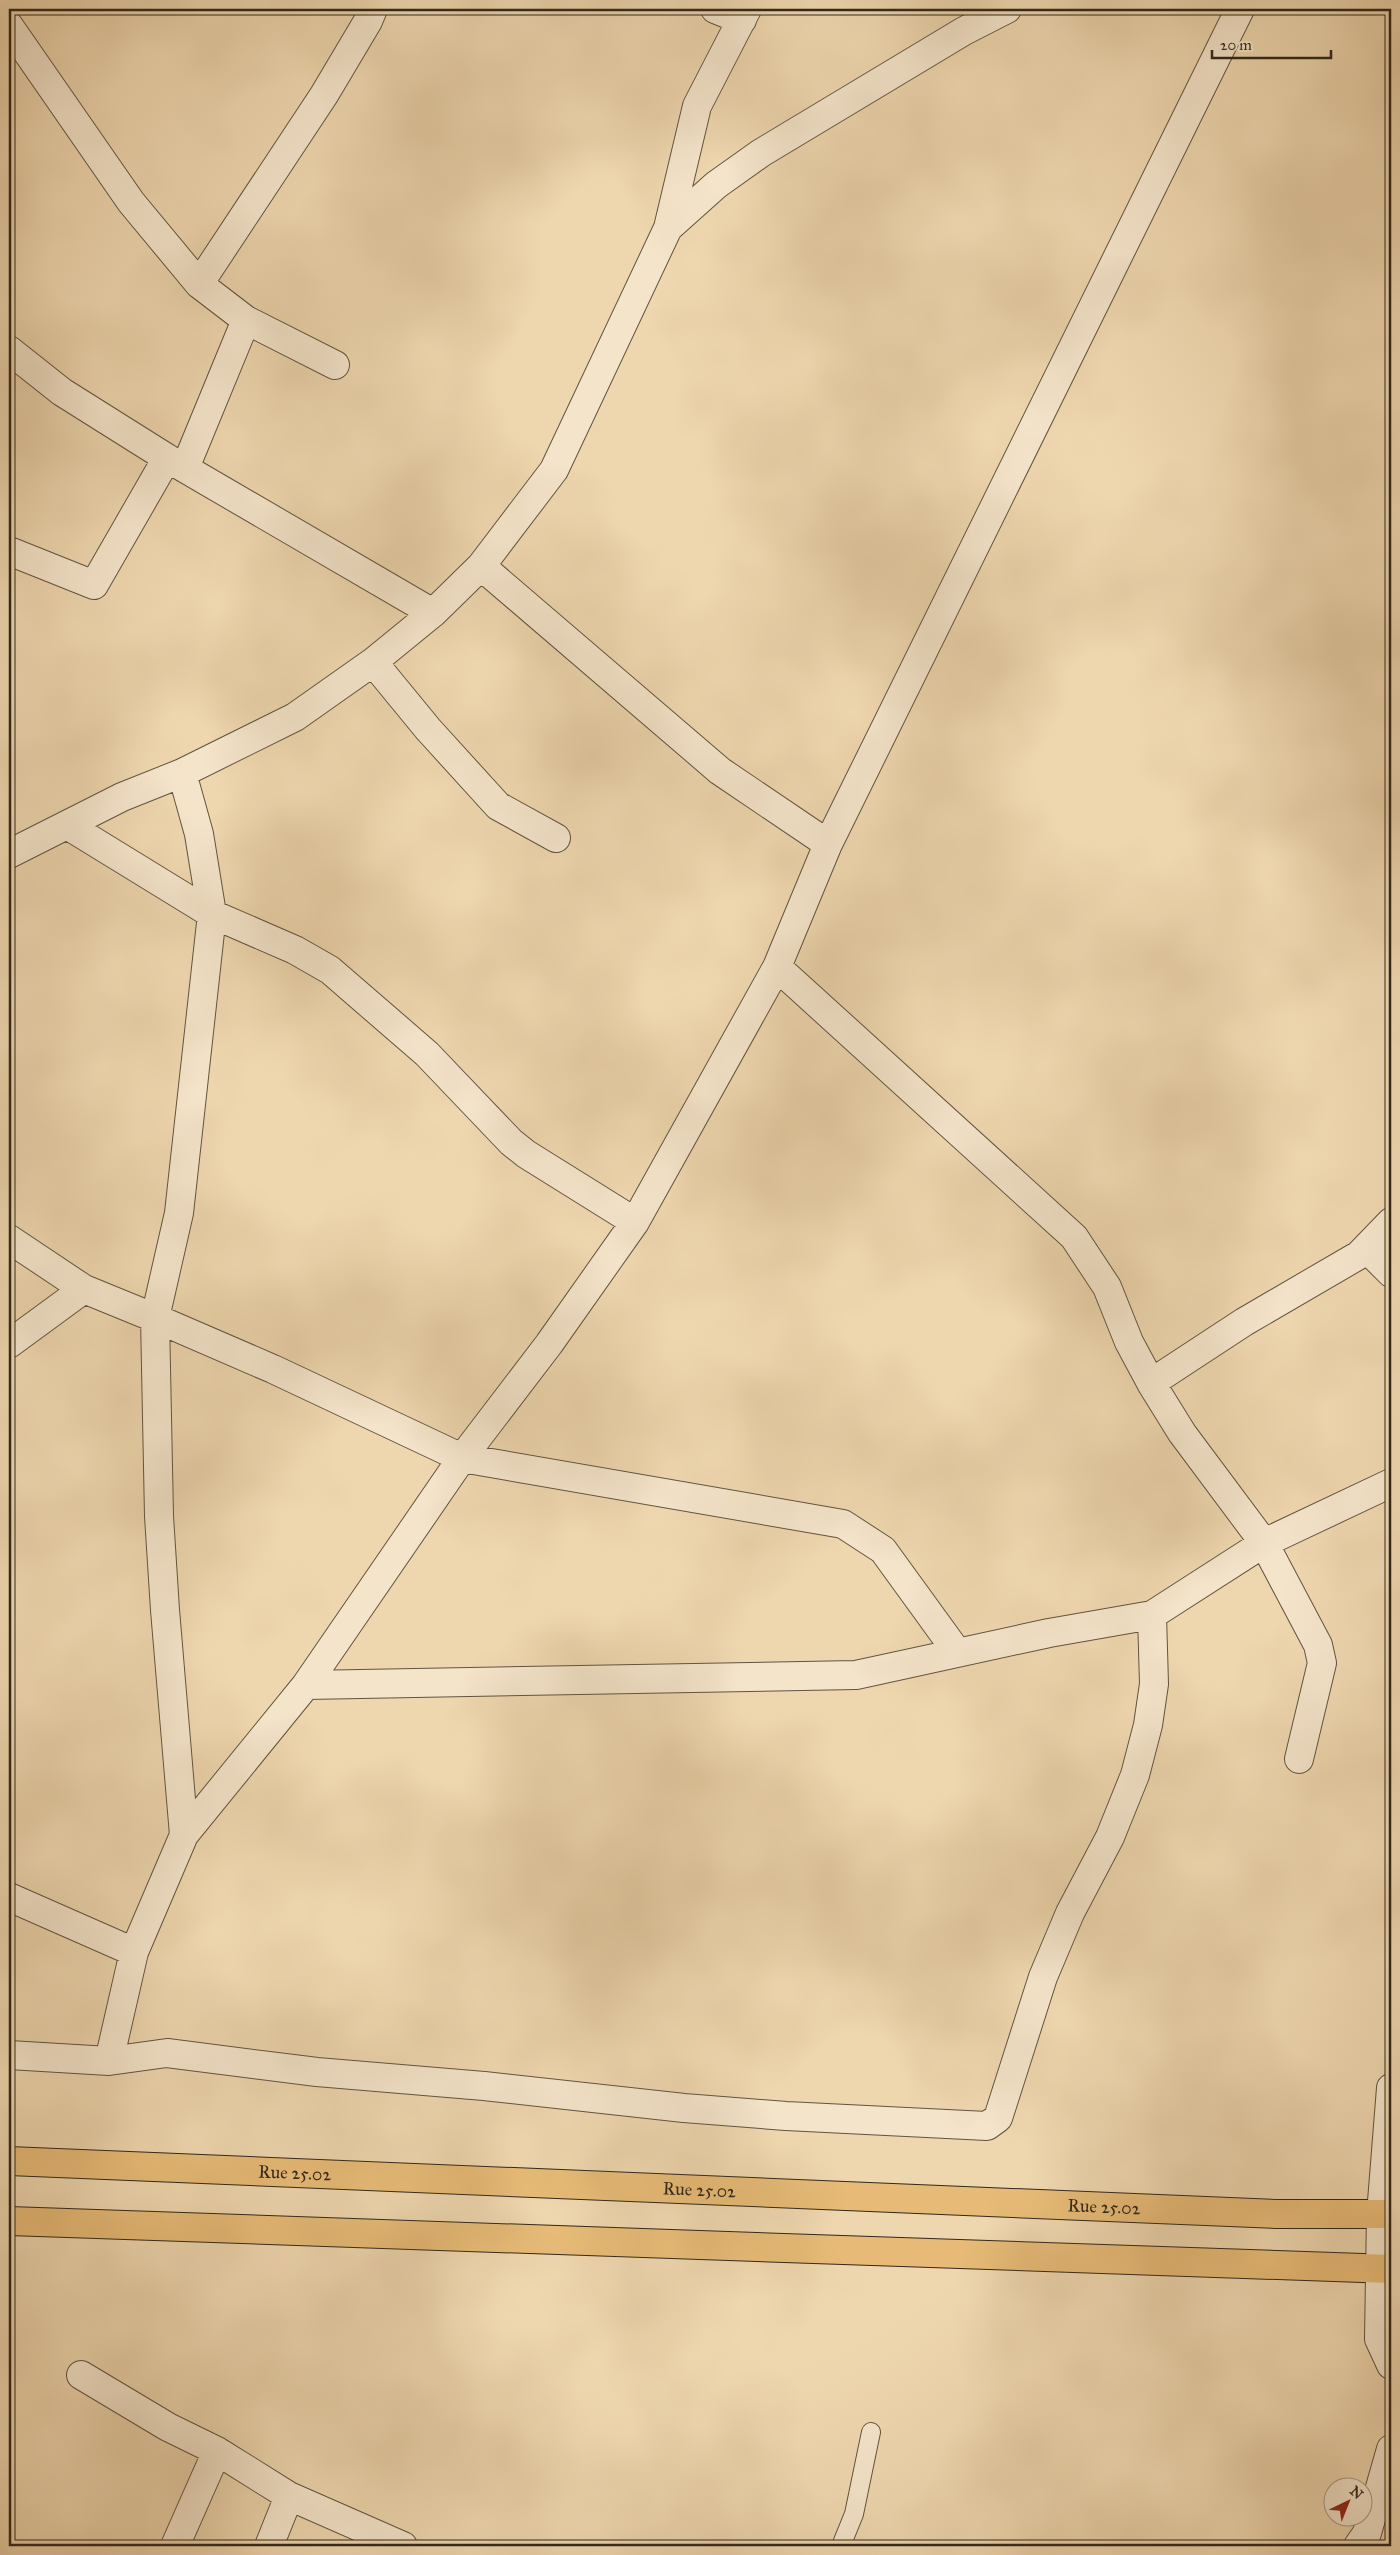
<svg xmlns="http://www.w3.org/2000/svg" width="1400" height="2555" font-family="'IM FELL Great Primer',serif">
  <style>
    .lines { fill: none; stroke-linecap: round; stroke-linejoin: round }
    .service-casing { stroke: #615440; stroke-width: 20 }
    .minor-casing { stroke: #615440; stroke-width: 30 }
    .primary-casing { stroke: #32281b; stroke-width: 30 }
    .service { stroke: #f4e4ca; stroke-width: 18 }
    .minor { stroke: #f4e4ca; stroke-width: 28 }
    .primary { stroke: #e7bb77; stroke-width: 28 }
    .labels { text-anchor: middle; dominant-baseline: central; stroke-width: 4; stroke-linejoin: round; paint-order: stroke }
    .street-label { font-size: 18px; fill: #32281b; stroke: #f4e4ca }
  </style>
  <rect width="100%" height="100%" fill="#eed6ae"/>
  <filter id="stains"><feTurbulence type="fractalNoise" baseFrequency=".004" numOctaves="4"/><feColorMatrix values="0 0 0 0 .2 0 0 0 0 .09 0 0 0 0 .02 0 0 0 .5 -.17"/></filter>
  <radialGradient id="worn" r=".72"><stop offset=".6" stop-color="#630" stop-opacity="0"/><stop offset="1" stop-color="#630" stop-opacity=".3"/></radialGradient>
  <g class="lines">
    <!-- service casing -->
    <g class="service-casing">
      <path id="service" d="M 841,2546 L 854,2514 L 871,2432"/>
    </g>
    <!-- minor casing -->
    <g class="minor-casing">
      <path id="minor" d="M 715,9 L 742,20
        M 9,26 L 131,202 L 199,284 L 246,320 L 335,365
        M 668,228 L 697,106 L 747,9
        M 199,284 L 324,95 L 368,21 L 373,9
        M 9,350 L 62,392 L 167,458 L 433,613
        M 185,468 L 246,320
        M 9,551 L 94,585 L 167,458
        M 481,566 L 720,771 L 828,844
        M 373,662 L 428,729 L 498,806 L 556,838
        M 67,825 L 212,914 L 295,950 L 330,970 L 427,1054 L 511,1142 L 526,1154 L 635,1222
        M 9,854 L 122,797 L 182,773 L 295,717 L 373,662 L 433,613 L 481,566 L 554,470 L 668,228 L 716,185 L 761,153 L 964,31 L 1007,9
        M 777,967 L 1074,1237 L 1107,1287 L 1129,1342 L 1151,1383 L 1182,1433 L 1264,1543 L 1318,1645 L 1322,1663 L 1299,1759
        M 9,1239 L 84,1289
        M 1366,1248 L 1391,1273
        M 9,1344 L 84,1289 L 155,1318 L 179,1213 L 212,914 L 199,834 L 182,773
        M 1151,1383 L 1244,1322 L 1359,1255 L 1391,1222
        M 306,1685 L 856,1675 L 1049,1633 L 1152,1615 L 1264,1543 L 1391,1483
        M 184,1835 L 165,1610 L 159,1516 L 155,1318 L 273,1369 L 462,1458 L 843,1524 L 883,1550 L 957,1652
        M 9,1897 L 134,1952
        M 9,2055 L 109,2061 L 134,1952 L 184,1835 L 306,1685 L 462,1458 L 549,1344 L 635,1222 L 777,967 L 828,844 L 1240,9
        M 109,2061 L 167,2053 L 317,2072 L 484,2086 L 684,2108 L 786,2116 L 987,2126 L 998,2118 L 1043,1977 L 1070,1913 L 1110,1837 L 1135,1775 L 1148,1725 L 1154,1684 L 1152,1615
        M 1391,2088 L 1381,2214 L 1379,2339 L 1391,2365
        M 81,2375 L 168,2427 L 217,2451 L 289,2496 L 403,2546
        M 175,2546 L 217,2451
        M 269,2546 L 289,2496
        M 1358,2546 L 1367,2533 L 1391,2449"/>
    </g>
    <!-- primary casing -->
    <g class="primary-casing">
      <g id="primary">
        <path id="s1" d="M 9,2161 L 1276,2214 L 1391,2214"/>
        <path d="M 9,2221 L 1391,2269"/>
      </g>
    </g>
    <!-- service -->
    <use href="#service" class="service"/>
    <!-- minor -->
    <use href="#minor" class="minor"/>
    <!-- primary -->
    <use href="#primary" class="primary"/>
  </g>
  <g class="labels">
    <!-- street labels -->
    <g class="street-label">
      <text stroke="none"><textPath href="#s1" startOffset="286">Rue 25.02</textPath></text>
      <text stroke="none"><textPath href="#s1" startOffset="691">Rue 25.02</textPath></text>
      <text stroke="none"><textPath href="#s1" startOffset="1096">Rue 25.02</textPath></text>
    </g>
  </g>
  <!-- margin -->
  <rect width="1400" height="2555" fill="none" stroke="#eed6ae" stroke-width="30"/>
  <rect x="10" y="10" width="1380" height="2535" fill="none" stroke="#32281b" stroke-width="2.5"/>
  <rect x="15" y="15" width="1370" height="2525" fill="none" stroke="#32281b"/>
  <!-- north arrow -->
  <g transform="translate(1348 2502) rotate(43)"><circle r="24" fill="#f4e4ca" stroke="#a69984"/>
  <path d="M0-4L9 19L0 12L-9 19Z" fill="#8f2418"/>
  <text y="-8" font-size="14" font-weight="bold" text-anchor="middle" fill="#32281b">N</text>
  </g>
  <!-- scale -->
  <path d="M1212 50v8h119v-8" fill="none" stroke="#32281b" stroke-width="2.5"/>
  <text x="1220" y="50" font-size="15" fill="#32281b" stroke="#f4e4ca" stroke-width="4" paint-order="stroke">20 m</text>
  <rect width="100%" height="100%" filter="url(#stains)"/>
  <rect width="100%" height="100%" fill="url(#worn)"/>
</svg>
